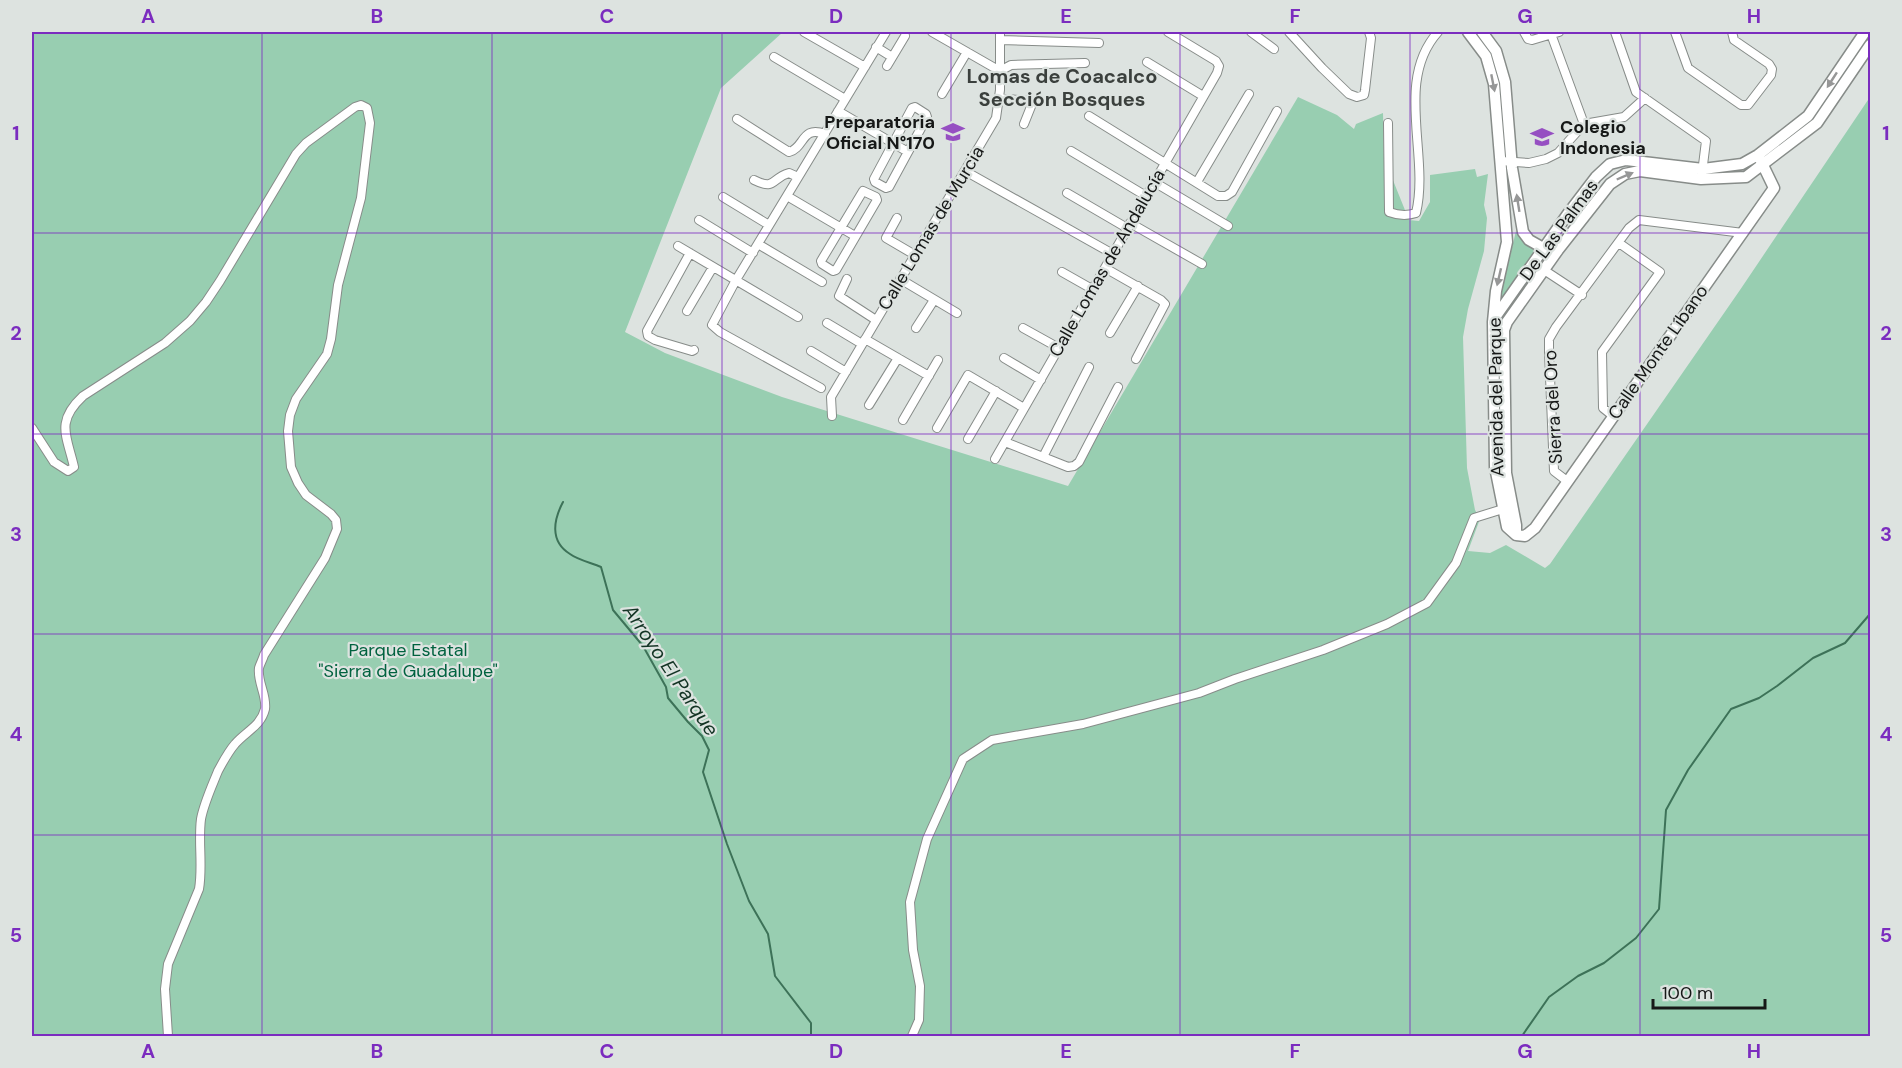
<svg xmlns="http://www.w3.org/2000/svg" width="1902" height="1068" font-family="'DM Sans',sans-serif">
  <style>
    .green { fill: #98ceb1 }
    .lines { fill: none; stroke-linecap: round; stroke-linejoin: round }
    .stream { stroke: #3d7258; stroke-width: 2 }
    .minor-casing { stroke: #878c89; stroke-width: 10 }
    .tertiary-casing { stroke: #878c89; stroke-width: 13 }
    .minor { stroke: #fff; stroke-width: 8 }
    .tertiary { stroke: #fff; stroke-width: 10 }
    .oneway { fill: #969797 }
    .grid { fill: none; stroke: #7b2cbf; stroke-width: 1.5; stroke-opacity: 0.55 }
    .labels { text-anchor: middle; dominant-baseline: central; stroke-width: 4.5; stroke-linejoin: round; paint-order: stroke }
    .poi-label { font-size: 18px; font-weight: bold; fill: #161817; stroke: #dde3e0; text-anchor: end }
    .street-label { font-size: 18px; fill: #161817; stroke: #dde3e0 }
    .park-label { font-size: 18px; fill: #00623f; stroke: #dde3e0 }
    .neighbourhood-label { font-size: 20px; font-weight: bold; fill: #3b403d; stroke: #dde3e0 }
    .water-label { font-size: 20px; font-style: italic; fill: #133424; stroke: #dde3e0 }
    .neatline { fill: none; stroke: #7b2cbf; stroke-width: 2 }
    .grid-label { font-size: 20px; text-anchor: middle; font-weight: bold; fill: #7b2cbf }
  </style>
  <rect width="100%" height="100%" fill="#dde3e0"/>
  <!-- green -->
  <path class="green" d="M 32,32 L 783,32 L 721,88 L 625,332 L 665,353 L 782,397 L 1068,486 L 1298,97 L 1337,115 L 1354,129 L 1356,124 L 1383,113 L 1384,158 L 1409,220 L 1419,221 L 1430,202 L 1430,175 L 1475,169 L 1477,177 L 1488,174 L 1484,205 L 1487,218 L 1484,251 L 1468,309 L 1463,337 L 1467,468 L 1475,510 L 1480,519 L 1468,551 L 1490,553 L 1506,545 L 1545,568 L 1550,564 L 1740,290 L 1870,97 L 1870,1036 L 32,1036 Z
    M 1516,231 L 1527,243 L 1544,250 L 1497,310 Z"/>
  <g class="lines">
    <!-- stream -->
    <path class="stream" d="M 563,502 C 554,519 549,541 570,554 C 578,560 592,563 601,567 L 613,610 L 643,646 L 666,687 L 668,698 L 688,722 L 702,736 L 709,750 L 703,772 L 727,844 L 749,901 L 768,934 L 775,976 L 811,1023 L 811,1036
      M 1522,1036 L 1549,997 L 1578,976 L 1604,963 L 1636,938 L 1659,909 L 1666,810 L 1688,770 L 1731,709 L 1759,698 L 1777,686 L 1813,658 L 1845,643 L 1870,614"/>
    <!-- minor casing -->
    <g class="minor-casing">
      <path id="minor" d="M 804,32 L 865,67
        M 932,32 L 1000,71 L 1011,65 L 1085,63
        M 1251,32 L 1274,49
        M 1289,32 L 1322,68 L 1349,94 L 1357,97 L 1364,95 L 1365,90 L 1371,38 L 1369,32
        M 1524,32 L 1528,39 L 1532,40 L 1559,32
        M 1615,32 L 1636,92 L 1706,141 L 1702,173
        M 1675,32 L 1688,68 L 1741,105 L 1748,105 L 1771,75 L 1772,69 L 1769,64 L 1734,40 L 1732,32
        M 1551,34 L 1584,124
        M 1000,40 L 1099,43
        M 876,47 L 892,57
        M 774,57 L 845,99
        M 1147,62 L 1203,96
        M 887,66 L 905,36
        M 942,94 L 967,52
        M 999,98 L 1029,101 L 1032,104 L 1024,124
        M 915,107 L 926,114 L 927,117 L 889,187 L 886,188 L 875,182 L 874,179 L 912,108 Z
        M 838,111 L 908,152
        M 1089,116 L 1218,196 L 1226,196 L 1232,192 L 1277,111
        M 737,119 L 789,152 C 805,148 801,125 825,134
        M 1388,123 L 1389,212 C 1397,215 1407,216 1416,213 C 1430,155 1394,81 1438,32
        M 1071,151 L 1146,196
        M 1501,161 L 1529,163 L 1546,159 L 1558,153 L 1584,124 L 1624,117 L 1645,98
        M 965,171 L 1113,254
        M 754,180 C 776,191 771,178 789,173 L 798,177
        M 1154,182 L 1228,226
        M 1197,182 L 1249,94
        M 863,191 L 876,197 L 877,200 L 836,270 L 833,271 L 822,264 L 821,261 Z
        M 1067,193 L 1127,228
        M 787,196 L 855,236
        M 723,197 L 769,225
        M 897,218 L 886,238 L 915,255
        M 699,220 L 753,253
        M 1130,223 L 1202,264
        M 758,244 L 822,282
        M 678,246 L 798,317
        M 690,253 L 647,331 L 648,336 L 655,340 L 692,351 L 694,350
        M 1105,268 L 1161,300 L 1165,304 L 1136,359
        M 1544,270 L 1582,295
        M 1062,272 L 1092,289
        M 847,279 L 839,296 L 876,320
        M 900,279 L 957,313
        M 687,311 L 713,267
        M 827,323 L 862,344
        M 916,328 L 934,300
        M 1023,328 L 1059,348
        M 1110,333 L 1138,286
        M 865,339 L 929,376
        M 811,351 L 846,372
        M 1004,358 L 1041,380
        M 821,388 L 720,332 L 712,325 L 736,280 L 886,32
        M 869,405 L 898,358
        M 832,416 L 831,397 L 996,118 L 1000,90 L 1000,32
        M 1613,416 L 1603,408 L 1602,352 L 1660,272 L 1619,243
        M 903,420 L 938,360
        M 32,428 L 54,462 L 68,471 L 74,467 C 67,436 55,422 83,396 L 165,343 L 190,321 L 206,302 L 220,281 L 296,154 L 306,143 L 355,107 L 361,105 L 367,108 L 370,123 L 361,198 L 338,285 L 331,339 L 327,354 L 296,399 L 290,415 L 288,431 L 291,467 L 298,483 L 306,495 L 331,514 L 336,520 L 337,529 L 325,558 L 264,655 C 263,659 260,664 259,668 C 257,682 267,695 265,709 C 261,726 245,732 235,744 C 228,752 223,762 218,771 C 212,786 204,803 201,819 C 198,842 203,866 199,889 L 168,964 L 165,989 L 168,1036
        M 937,428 L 968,375 L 1024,408
        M 968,439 L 996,391
        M 1005,442 L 1068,467 L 1074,466 L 1079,462 L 1118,387
        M 1043,457 L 1089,367
        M 995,459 L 1217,73 L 1219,66 L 1216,61 L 1168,32
        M 1567,481 L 1554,471 L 1549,353 L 1549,339 L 1556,327 L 1629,228 L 1639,220 L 1743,233
        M 912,1036 L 919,1020 L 920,986 L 913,950 L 910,902 L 927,839 L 963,759 L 992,740 L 1083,724 L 1199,693 L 1235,679 L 1323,650 L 1387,624 L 1427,603 L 1456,563 L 1474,518 L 1503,509"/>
    </g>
    <!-- tertiary casing -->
    <g class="tertiary-casing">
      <path id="tertiary" d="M 1468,32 L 1486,56 L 1494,84 L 1507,242 L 1496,291 L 1493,322 L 1495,467 L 1507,527 L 1516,535
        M 1482,32 L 1496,51 L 1505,82 L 1512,168 L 1523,232 L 1529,240 L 1545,249
        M 1494,319 L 1567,215 L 1596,177 L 1610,164 L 1626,160 L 1703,169 L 1742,164 L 1758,155 L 1808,116 L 1865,32
        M 1516,535 L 1516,525 L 1506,473 L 1504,330 L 1507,322 L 1558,250 L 1610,184 L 1625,174 L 1640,171 L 1701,179 L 1746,177 L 1817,123 L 1870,45
        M 1516,535 L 1525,536 L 1535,528 L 1774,188 L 1760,159"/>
    </g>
    <!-- minor -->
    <use href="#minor" class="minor"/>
    <!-- tertiary -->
    <use href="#tertiary" class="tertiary"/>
  </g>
  <!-- one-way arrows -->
  <defs><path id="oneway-solid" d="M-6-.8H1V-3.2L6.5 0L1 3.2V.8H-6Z" transform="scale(1.5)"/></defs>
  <g class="oneway">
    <use href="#oneway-solid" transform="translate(1832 80) rotate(123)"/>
    <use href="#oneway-solid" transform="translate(1493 83) rotate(79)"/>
    <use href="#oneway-solid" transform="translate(1625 176) rotate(-23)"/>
    <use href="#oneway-solid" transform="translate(1518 203) rotate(-99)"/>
    <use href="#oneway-solid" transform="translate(1499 277) rotate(103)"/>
  </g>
  <!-- grid -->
  <path class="grid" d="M 262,32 L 262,1036M 492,32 L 492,1036M 722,32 L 722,1036M 951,32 L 951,1036M 1180,32 L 1180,1036M 1410,32 L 1410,1036M 1640,32 L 1640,1036M 32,233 L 1870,233M 32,434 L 1870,434M 32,634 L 1870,634M 32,835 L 1870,835"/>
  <!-- icons -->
  <defs>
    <g id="school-bare" transform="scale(1.8)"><path d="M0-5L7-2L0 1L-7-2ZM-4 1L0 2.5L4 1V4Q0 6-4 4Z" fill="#964fc2" stroke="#dde3e0" stroke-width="2.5" paint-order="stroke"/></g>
  </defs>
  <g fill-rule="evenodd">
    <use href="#school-bare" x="953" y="132"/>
    <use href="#school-bare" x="1542" y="137"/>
  </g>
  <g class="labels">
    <!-- poi labels -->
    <g class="poi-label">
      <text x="935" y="122">Preparatoria<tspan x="935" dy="21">Oficial N°170</tspan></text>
      <text x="1560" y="127" text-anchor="start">Colegio<tspan x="1560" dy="21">Indonesia</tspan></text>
    </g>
    <!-- street labels -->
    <g class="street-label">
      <text transform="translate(931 228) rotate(-59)">Calle Lomas de Murcia</text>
      <text transform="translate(1559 230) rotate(-54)">De Las Palmas</text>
      <text transform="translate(1107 263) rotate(-60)">Calle Lomas de Andalucía</text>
      <text transform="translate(1658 352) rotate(-55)">Calle Monte Líbano</text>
      <text transform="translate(1496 397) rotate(-91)">Avenida del Parque</text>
      <text transform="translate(1553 407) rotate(-93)">Sierra del Oro</text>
    </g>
    <!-- park labels -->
    <g class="park-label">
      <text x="408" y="650">Parque Estatal<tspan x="408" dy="21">"Sierra de Guadalupe"</tspan></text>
    </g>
    <!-- neighbourhood labels -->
    <g class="neighbourhood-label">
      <text x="1062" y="76">Lomas de Coacalco<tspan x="1062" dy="23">Sección Bosques</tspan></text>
    </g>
    <!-- water labels -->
    <g class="water-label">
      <text transform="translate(671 670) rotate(56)">Arroyo El Parque</text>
    </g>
  </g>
  <!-- border -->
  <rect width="1902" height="1068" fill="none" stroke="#dde3e0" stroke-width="66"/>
  <!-- scale -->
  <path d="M1653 999v9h112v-9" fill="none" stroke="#161817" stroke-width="3"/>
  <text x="1662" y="999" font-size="18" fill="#161817" stroke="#dde3e0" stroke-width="4.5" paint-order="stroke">100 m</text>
  <rect x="33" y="33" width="1836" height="1002" class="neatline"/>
  <g class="grid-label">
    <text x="148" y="23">A</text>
    <text x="377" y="23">B</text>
    <text x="607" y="23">C</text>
    <text x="836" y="23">D</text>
    <text x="1066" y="23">E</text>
    <text x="1295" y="23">F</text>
    <text x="1525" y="23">G</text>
    <text x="1754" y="23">H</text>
    <text x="16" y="140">1</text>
    <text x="1886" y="140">1</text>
    <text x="16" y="340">2</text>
    <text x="1886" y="340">2</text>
    <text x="16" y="541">3</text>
    <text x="1886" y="541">3</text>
    <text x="16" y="741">4</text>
    <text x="1886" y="741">4</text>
    <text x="16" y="942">5</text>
    <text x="1886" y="942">5</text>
    <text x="148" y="1058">A</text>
    <text x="377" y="1058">B</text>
    <text x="607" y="1058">C</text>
    <text x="836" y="1058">D</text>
    <text x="1066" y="1058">E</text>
    <text x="1295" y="1058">F</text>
    <text x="1525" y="1058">G</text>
    <text x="1754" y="1058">H</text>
  </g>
</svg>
